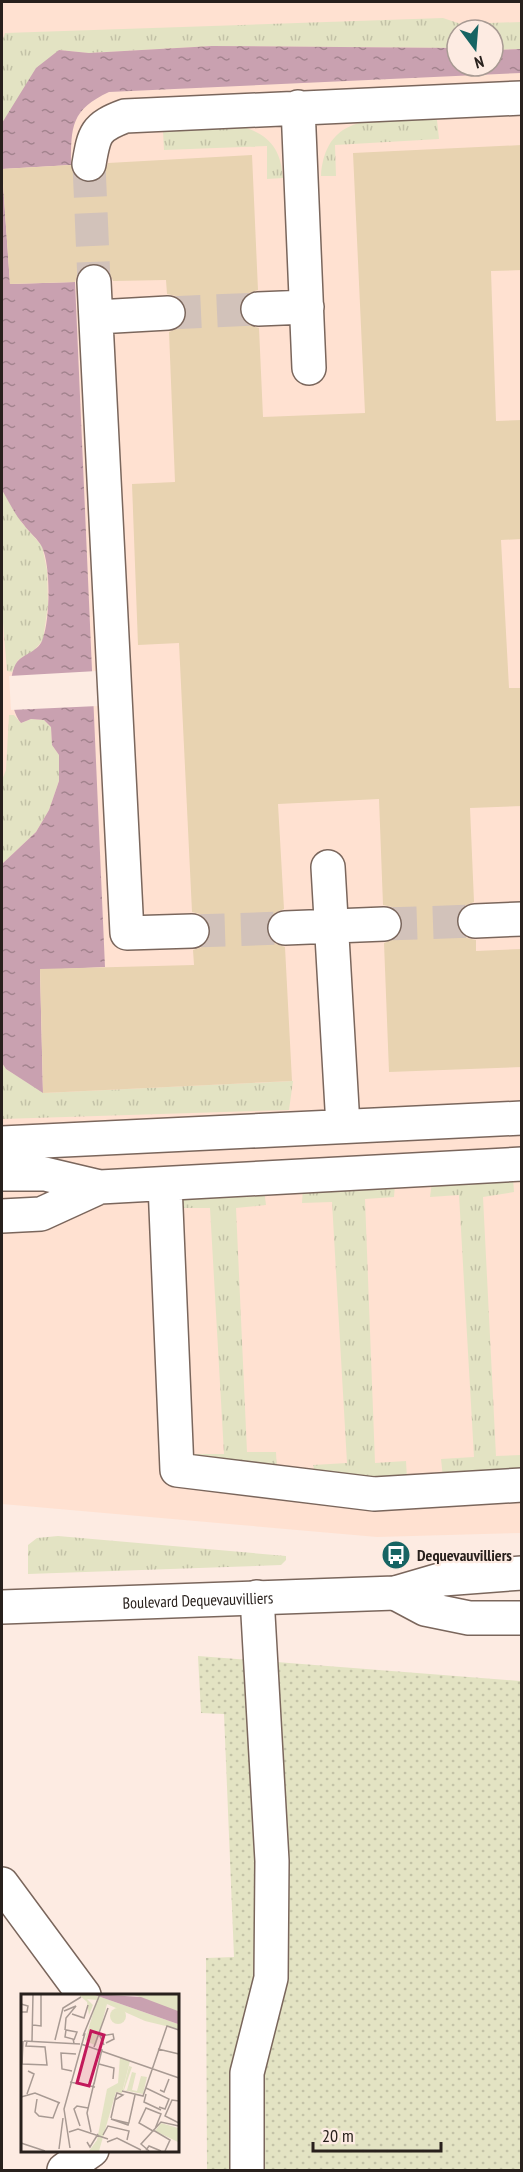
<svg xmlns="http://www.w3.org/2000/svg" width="523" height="2172" font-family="'PT Sans Narrow',sans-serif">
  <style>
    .built { fill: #ffe1d1; fill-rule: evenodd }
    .grass { fill: url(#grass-tufts) }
    .park { fill: url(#park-dots) }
    .water { fill: url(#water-ripples) }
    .pier { fill: #fdebe2 }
    .building { fill: #e8d3b1 }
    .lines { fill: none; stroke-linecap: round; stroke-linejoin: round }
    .minor-tunnel { stroke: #d2c2ba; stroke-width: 33; stroke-dasharray: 33 16; stroke-linecap: butt }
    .minor-casing { stroke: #7a665c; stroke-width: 36 }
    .major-casing { stroke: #7a665c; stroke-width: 36 }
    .minor { stroke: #fff; stroke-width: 33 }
    .major { stroke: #fff; stroke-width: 33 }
    .labels { text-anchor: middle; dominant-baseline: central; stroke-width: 4.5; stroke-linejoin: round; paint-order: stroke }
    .poi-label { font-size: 16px; font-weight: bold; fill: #28201c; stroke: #fdebe2; text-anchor: start }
    .street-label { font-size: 16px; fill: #28201c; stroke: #fdebe2 }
    .inset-road { fill: none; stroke: #a89a93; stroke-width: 1.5 }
    .view { fill: #c2185b; fill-opacity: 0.15; stroke: #c2185b; stroke-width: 3 }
    .inset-edge { fill: none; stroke: #28201c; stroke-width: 3 }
  </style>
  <defs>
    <pattern id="grass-tufts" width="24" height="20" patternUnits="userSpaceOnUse" patternTransform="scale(1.5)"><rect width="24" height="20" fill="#e3e3c3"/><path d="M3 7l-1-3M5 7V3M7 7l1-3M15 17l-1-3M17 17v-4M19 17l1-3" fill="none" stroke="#c3c2a7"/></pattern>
    <pattern id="park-dots" width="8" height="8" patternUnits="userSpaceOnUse" patternTransform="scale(1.5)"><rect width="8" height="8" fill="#e3e3c3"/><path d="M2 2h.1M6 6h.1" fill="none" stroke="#c3c2a7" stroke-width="1.8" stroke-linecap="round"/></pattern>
    <pattern id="water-ripples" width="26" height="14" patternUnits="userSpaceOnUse" patternTransform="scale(1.5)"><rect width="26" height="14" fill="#c9a1b0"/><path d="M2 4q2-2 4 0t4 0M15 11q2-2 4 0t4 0" fill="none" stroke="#a3838e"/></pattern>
  </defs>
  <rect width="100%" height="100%" fill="#fdebe2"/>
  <!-- built -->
  <path class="built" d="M 2,2 L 521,2 L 521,1533 L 377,1537 L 2,1504 ZM 457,30 L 493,30 L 493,66 L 457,66 Z"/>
  <!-- grass -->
  <path class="grass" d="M 443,18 L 461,24 L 521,22 L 521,49 L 493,50 L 493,30 L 457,30 L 457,48 L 212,46 L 89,53 L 59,50 L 2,123 L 2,42 L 5,33 Z
    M 437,120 L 439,139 L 335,145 L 336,176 L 321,176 C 326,107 385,121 437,120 Z
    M 243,127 C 270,135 281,150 283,178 L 267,179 L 267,146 L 164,150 L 163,131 Z
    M 2,490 L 22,523 L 42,546 L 47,570 L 48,605 L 43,640 L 31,654 L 18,660 L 12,672 L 7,671 L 2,610 Z
    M 9,715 L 14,715 L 21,723 L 31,719 L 44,720 L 51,727 L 52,745 L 59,755 L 59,781 L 49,810 L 36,832 L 2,864 L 2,780 L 6,770 Z
    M 2,1063 L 6,1069 L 44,1093 L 293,1081 L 289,1110 L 2,1119 Z
    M 513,1178 L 514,1192 L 483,1197 L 496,1456 L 521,1455 L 521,1475 L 443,1478 L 441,1459 L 474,1457 L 459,1195 L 430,1197 L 432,1182 Z
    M 395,1184 L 394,1197 L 365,1199 L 375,1463 L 406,1461 L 407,1479 L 316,1476 L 313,1465 L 347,1463 L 332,1202 L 302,1203 L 303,1187 Z
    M 264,1189 L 266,1205 L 236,1208 L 247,1452 L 276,1452 L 277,1472 L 194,1464 L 191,1454 L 224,1454 L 210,1208 L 181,1208 L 182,1191 Z
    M 58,1536 L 286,1556 L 286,1560 L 281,1565 L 28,1574 L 28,1545 L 37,1538 Z"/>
  <!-- park -->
  <path class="park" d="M 198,1656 L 521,1681 L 521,2170 L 207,2170 L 206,1958 L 234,1957 L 224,1714 L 201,1713 Z"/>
  <!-- water -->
  <path class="water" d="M 212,46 L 457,48 L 457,66 L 493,66 L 493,50 L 521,49 L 521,73 L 109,92 C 71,110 71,126 71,165 L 2,169 L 10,284 L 75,282 L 105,967 L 40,970 L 43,1093 L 6,1069 L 2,1063 L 2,864 L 36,832 L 49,810 L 59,781 L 59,755 L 52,745 L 51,727 L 44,720 L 31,719 L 21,723 C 10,711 7,676 17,662 C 24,653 39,652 43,638 C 50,618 51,566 42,547 C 38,539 29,532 24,525 C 15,515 9,502 2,490 L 2,123 L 36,68 L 59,50 L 89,53 Z"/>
  <!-- pier -->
  <path class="pier" d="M 97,671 L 98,706 L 11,710 L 9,676 Z"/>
  <!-- building -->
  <path class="building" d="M 522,145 L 522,270 L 491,271 L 496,421 L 522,420 L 522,539 L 501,540 L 509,688 L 522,688 L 522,806 L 470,808 L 474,902 L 464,906 L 458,913 L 456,921 L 460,932 L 467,938 L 476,940 L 476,951 L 522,949 L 522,1067 L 389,1072 L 384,943 L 394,939 L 400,933 L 403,924 L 399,914 L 392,907 L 383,905 L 379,799 L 278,804 L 284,909 L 275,913 L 269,919 L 266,929 L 269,937 L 276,944 L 285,947 L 292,1081 L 43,1093 L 40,969 L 194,965 L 193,950 L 202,947 L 208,940 L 211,931 L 208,921 L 200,914 L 192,912 L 179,643 L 138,645 L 132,484 L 175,482 L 169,332 L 179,328 L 185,321 L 187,313 L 183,302 L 176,296 L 167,294 L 166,280 L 113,281 L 109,271 L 103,266 L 94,263 L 83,267 L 78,273 L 75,282 L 10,284 L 2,169 L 71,165 L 77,178 L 86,183 L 95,182 L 103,176 L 108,163 L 252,155 L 258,290 L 249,293 L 242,300 L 239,310 L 242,318 L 249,325 L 259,328 L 263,417 L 365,413 L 353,153 Z"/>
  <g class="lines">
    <!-- minor-tunnel -->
    <path class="minor-tunnel" d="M 89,164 L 94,282
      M 168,313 L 258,309
      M 384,924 L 475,921
      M 192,931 L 285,928"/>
    <!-- minor casing -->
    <g class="minor-casing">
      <path id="minor" d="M 298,107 L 309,368
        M 89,164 C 94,134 95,127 125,116 L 522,98
        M 94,282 L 127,933 L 192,931
        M 258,309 L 307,307
        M 97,317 L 168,313
        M 328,867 L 343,1126
        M 475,921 L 522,919
        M 285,928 L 384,924
        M 2,1143 L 522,1118
        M 2,1174 L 45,1174 L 100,1187 L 41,1214 L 2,1216
        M 165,1184 L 177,1470 L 374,1494 L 522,1485
        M 100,1187 L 522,1164
        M 2,1884 L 84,1995
        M 64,2170 L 92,2150
        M 247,2170 L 247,2073 L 271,1978 L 272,1861 L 257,1597"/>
    </g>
    <!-- major casing -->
    <g class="major-casing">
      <g id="major">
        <path d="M 395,1593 L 425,1609 L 469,1618 L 522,1618"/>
        <path id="s1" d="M 2,1607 L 395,1593 L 443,1579 L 522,1573"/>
      </g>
    </g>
    <!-- minor -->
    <use href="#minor" class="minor"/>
    <!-- major -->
    <use href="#major" class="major"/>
  </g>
  <!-- icons -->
  <defs>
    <g id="bus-disc" transform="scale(1.5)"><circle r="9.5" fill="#166463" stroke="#fdebe2"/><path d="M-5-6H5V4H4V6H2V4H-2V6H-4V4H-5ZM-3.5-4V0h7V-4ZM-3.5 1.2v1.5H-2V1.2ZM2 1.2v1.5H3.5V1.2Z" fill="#fff"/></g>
  </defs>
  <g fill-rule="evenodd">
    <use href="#bus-disc" x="396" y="1555"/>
  </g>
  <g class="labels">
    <!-- poi labels -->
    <g class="poi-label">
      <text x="417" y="1555">Dequevauvilliers</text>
    </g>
    <!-- street labels -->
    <g class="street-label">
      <text stroke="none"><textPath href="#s1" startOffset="196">Boulevard Dequevauvilliers</textPath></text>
    </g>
  </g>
  <!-- overview -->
  <g transform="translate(21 1994)">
    <rect width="158" height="158" fill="#fdebe2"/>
    <path d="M 108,72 L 111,73 L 103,96 L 106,96 L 111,78 L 115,79 L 111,96 L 116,97 L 120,82 L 126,83 L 122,100 L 102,96 Z" fill="#e3e3c3"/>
    <path d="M 57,0 L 71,0 L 157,30 L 157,35 L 124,27 L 86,10 L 75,52 L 64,46 L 76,6 L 66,5 L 72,11 L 68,21 L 66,8 ZM 111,0 L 157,0 L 157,17 L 151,16 ZM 99,63 L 109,67 L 101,99 L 95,98 L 78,157 L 68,157 L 76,146 L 86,95 L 97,89 ZM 140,129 L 157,134 L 157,148 L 134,137 Z" fill="#e3e3c3"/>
    <path d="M89 22a8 8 0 1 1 16 0a8 8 0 1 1-16 0Z" fill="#e3e3c3"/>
    <path d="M 71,0 L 120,3 L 157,17 L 157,30 Z" fill="#c9a1b0"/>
    <path class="inset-road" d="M 0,10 L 7,12 L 6,18 L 0,18M 43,17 L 55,12 L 45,24 L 44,36M 51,20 L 63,24 L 67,11M 12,31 L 20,32 L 20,0M 62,42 L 79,0M 34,46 L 42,14 L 60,3M 2,47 L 1,70 L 26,71 L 24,53 L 5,52 L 6,47M 3,47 L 59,50M 11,47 L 12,0M 53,49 L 52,45 L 44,43 L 45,36 L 56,38 L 53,46M 60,50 L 158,84M 83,51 L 79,42 L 92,40 L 93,45 L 85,49M 73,53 L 87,14M 137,55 L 158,60M 78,70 L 93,74 L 92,85M 51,77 L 41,75 L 40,59 L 55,60M 49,88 L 74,93M 73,90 L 81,55M 125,94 L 148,105 L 144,115 L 138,113M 139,96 L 143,98 L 148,85M 101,97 L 122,102 L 146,32 L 158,36M 96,99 L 102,101 L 94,106 L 94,105 ZM 6,100 L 13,80 L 7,77M 125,100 L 123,108 L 140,116M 0,103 L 14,99 L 39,109M 16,105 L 14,118 L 18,122 L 32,124 L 38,108M 158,107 L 151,106 L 144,122 L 158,129M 90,124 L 94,106M 107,129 L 90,125 L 107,131 L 108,128 L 114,101M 59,132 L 53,115 L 56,112 L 67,114M 132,136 L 149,146 L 144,157M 132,137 L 118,129 L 125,114 L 140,120 L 134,135M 48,138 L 57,135 L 87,145M 70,138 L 66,119 L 73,89M 82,141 L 87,132 L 108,137 L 106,146M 66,148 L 69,153 L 77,140M 86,148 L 96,144 L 120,156M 0,149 L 24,157M 49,154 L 43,115 L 64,39M 38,155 L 42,124M 125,156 L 128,152 L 140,157M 128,157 L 120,150 L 140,128 L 158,132"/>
    <path class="view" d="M 70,37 L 83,41 L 68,92 L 56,89 Z"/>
    <rect width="158" height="158" class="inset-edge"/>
  </g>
  <!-- border -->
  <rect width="523" height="2172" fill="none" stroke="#28201c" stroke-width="6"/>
  <!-- north arrow -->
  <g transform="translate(475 48) rotate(164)"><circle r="28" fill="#fdebe2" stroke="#a89a93" stroke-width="1.5"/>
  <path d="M0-4.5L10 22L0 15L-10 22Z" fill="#166463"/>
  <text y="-9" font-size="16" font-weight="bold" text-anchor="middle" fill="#28201c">N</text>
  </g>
  <!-- scale -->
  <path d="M313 2142v9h128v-9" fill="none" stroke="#28201c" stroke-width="3"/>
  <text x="322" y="2142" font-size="18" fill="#28201c" stroke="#fdebe2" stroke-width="4.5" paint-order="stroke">20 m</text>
</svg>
